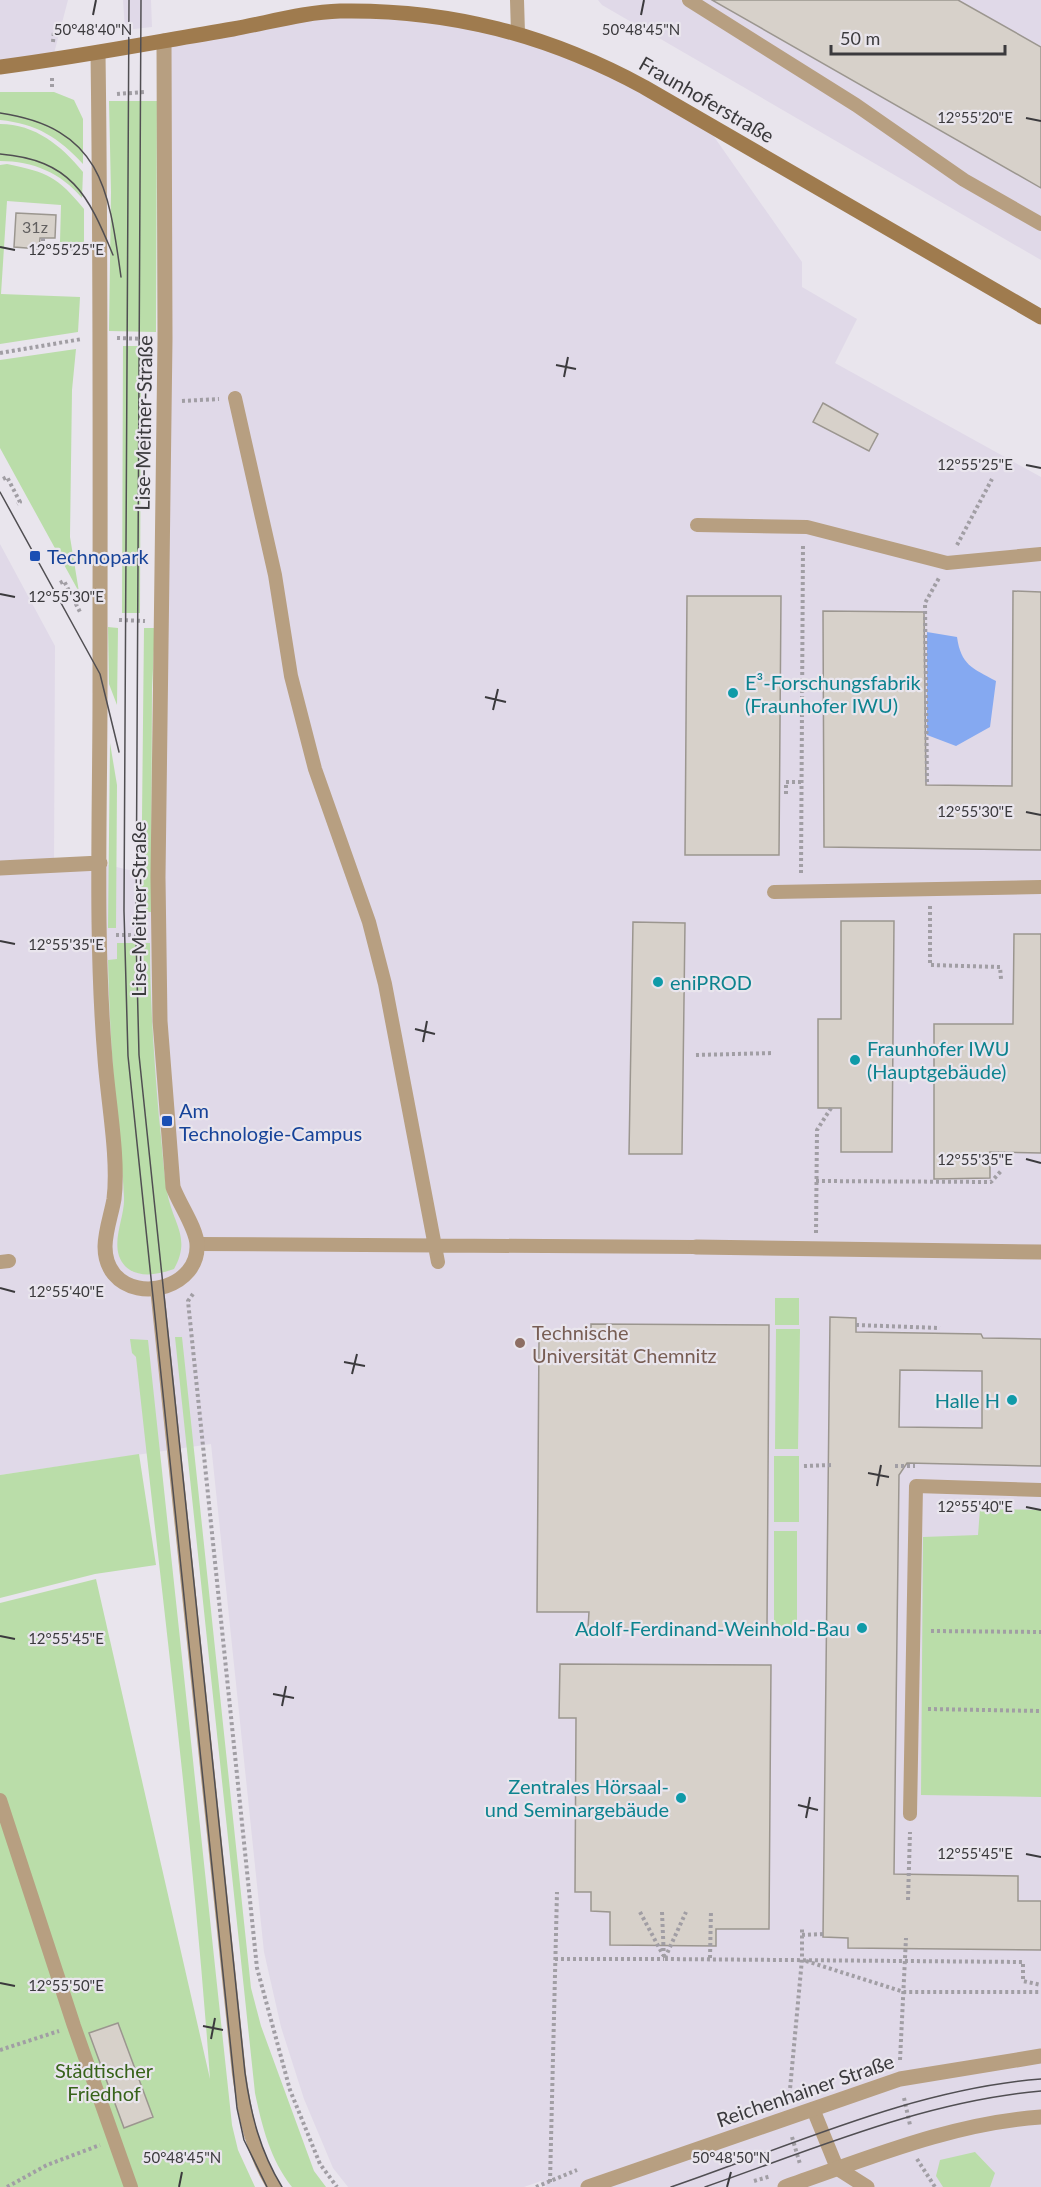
<svg xmlns="http://www.w3.org/2000/svg" width="1041" height="2187" font-family="Lato,sans-serif">
  <style>
    .built { fill: #e0d9e8 }
    .green { fill: #badda9 }
    .water { fill: #85a9f1 }
    .building { fill: #d7d1ca; stroke: #9b968f; stroke-width: 1.5; fill-rule: evenodd }
    .lines { fill: none; stroke-linecap: round; stroke-linejoin: round }
    .path { stroke: #a19ea4; stroke-width: 4; stroke-dasharray: 3 3; stroke-linecap: butt }
    .service { stroke: #b79f81; stroke-width: 14 }
    .minor { stroke: #b79f81; stroke-width: 15 }
    .tertiary { stroke: #b79f81; stroke-width: 15 }
    .secondary { stroke: #9f7b4e; stroke-width: 15 }
    .tram { stroke: #504e52; stroke-width: 1.5 }
    .ticks { fill: none; stroke: #3b3a3d; stroke-width: 2 }
    .transit-dot { fill: #1a4fb4; stroke: #e9e5ed; stroke-width: 2 }
    .culture-dot { fill: #0f9aa8; stroke: #e9e5ed; stroke-width: 2 }
    .education-dot { fill: #8d6e63; stroke: #e9e5ed; stroke-width: 2 }
    .labels { text-anchor: middle; dominant-baseline: central; stroke-width: 4.5; stroke-linejoin: round; paint-order: stroke }
    .number-label { font-size: 16px; fill: #626060 }
    .street-label { font-size: 20px; fill: #3b3a3d; stroke: #e9e5ed }
    .transit-label { font-size: 20px; fill: #164399; stroke: #e9e5ed; text-anchor: start }
    .culture-label { font-size: 20px; fill: #0d838f; stroke: #e9e5ed; text-anchor: start }
    .education-label { font-size: 20px; fill: #785e54; stroke: #e9e5ed; text-anchor: start }
    .park-label { font-size: 20px; fill: #37631a; stroke: #e9e5ed }
    .ticks-label { font-size: 15px; text-anchor: middle; fill: #3b3a3d; stroke: #e9e5ed; stroke-width: 4.5; stroke-linejoin: round; paint-order: stroke }
  </style>
  <rect width="100%" height="100%" fill="#e9e5ed"/>
  <!-- built -->
  <path class="built" d="M 0,0 L 68,0 L 52,61 L 0,67 Z
    M 123,0 L 151,0 L 152,27 L 125,30 Z
    M 598,0 L 1041,0 L 1041,260 L 602,5 Z
    M 338,11 L 518,33 L 703,121 L 802,262 L 802,287 L 857,319 L 835,363 L 1041,477 L 1041,2187 L 546,2187 L 541,2181 L 524,2187 L 348,2187 L 333,2168 L 304,2099 L 281,2027 L 264,1952 L 211,1444 L 0,1475 L 0,544 L 55,646 L 54,865 L 100,863 L 158,877 L 164,41 Z"/>
  <!-- green -->
  <path class="green" d="M 0,92 L 54,92 L 74,100 L 83,119 L 83,164 C 58,137 37,124 0,120 Z
    M 109,101 L 157,101 L 156,332 L 109,331 L 111,192 Z
    M 0,124 C 35,124 62,146 83,172 L 82,198 C 61,173 33,161 0,161 Z
    M 7,164 C 47,172 58,177 84,209 L 84,242 L 60,242 L 61,205 L 7,201 L 1,294 L 80,297 L 78,332 L 0,344 L 0,165 Z
    M 123,346 L 141,346 L 140,613 L 122,613 Z
    M 76,349 L 72,390 L 70,537 L 79,592 L 0,448 L 0,360 Z
    M 108,627 L 118,628 L 117,705 L 109,684 Z
    M 144,628 L 155,628 L 152,689 L 151,912 L 141,912 Z
    M 110,743 L 117,785 L 116,928 L 108,928 Z
    M 117,943 L 150,943 C 150,1001 154,1059 159,1118 C 162,1142 163,1167 167,1191 C 172,1223 192,1237 174,1269 C 155,1276 128,1280 119,1256 C 113,1237 125,1216 124,1197 C 123,1168 118,1139 116,1110 C 112,1060 109,1010 108,960 L 117,959 Z
    M 775,1298 L 799,1298 L 799,1325 L 775,1325 Z
    M 776,1329 L 800,1329 L 798,1449 L 775,1449 Z
    M 175,1337 L 182,1337 L 251,1988 L 261,2026 L 314,2171 L 326,2187 L 292,2187 C 270,2159 262,2126 255,2093 Z
    M 130,1339 L 148,1340 L 232,2125 L 238,2150 L 255,2187 L 0,2187 L 0,1603 L 96,1579 L 210,2079 C 193,1838 162,1598 136,1357 L 132,1353 Z
    M 139,1454 L 156,1565 L 95,1574 L 0,1598 L 0,1475 Z
    M 774,1456 L 799,1456 L 799,1522 L 774,1522 Z
    M 980,1509 L 1041,1510 L 1041,1797 L 921,1795 L 923,1537 L 978,1535 Z
    M 774,1531 L 797,1531 L 797,1630 L 774,1630 Z
    M 975,2152 L 995,2173 L 990,2187 L 943,2187 L 936,2176 L 940,2160 Z"/>
  <!-- water -->
  <path class="water" d="M 927,632 L 957,637 C 961,665 972,668 996,681 L 990,727 L 956,746 L 927,735 Z"/>
  <!-- building -->
  <path class="building" d="M 712,0 L 958,0 L 1041,47 L 1041,188 Z
    M 16,213 L 56,215 L 55,238 L 40,238 L 39,249 L 14,247 Z
    M 823,403 L 878,434 L 869,451 L 813,422 Z
    M 1013,591 L 1041,592 L 1041,850 L 824,847 L 823,611 L 924,612 L 926,785 L 1012,786 Z
    M 687,596 L 781,596 L 779,855 L 685,855 Z
    M 841,921 L 894,921 L 892,1152 L 841,1152 L 841,1108 L 818,1108 L 818,1019 L 841,1019 Z
    M 633,922 L 685,923 L 682,1154 L 629,1154 Z
    M 1014,934 L 1041,934 L 1041,1153 L 990,1152 L 990,1178 L 934,1179 L 934,1024 L 1013,1024 Z
    M 830,1317 L 856,1318 L 856,1332 L 981,1334 L 983,1338 L 1041,1339 L 1041,1466 L 907,1463 L 899,1475 L 894,1874 L 1018,1876 L 1018,1901 L 1041,1901 L 1041,1950 L 848,1948 L 848,1938 L 823,1937 ZM 900,1370 L 982,1371 L 982,1428 L 899,1427 Z
    M 591,1324 L 769,1325 L 767,1629 L 588,1628 L 589,1612 L 537,1612 L 539,1338 L 591,1338 Z
    M 560,1664 L 771,1665 L 769,1929 L 716,1929 L 716,1946 L 610,1945 L 610,1912 L 591,1911 L 591,1892 L 575,1892 L 576,1718 L 559,1718 Z
    M 118,2023 L 153,2117 L 124,2128 L 89,2033 Z"/>
  <g class="lines">
    <!-- path -->
    <path class="path" d="M 53,42 L 54,31
      M 52,87 L 52,76
      M 117,94 L 145,92
      M 43,238 L 43,247 L 84,249
      M 117,338 L 148,339
      M 0,353 L 82,339
      M 182,401 L 219,399
      M 3,479 L 7,477 L 20,502 L 17,504
      M 957,545 L 992,479
      M 60,583 L 64,581 L 80,612
      M 119,620 L 145,621
      M 927,782 L 925,603 L 939,578
      M 786,794 L 786,782 L 802,782
      M 801,873 L 803,545
      M 930,906 L 930,965 L 1000,967 L 1001,979
      M 116,935 L 142,935
      M 696,1055 L 774,1053
      M 816,1181 L 991,1182 L 1002,1170
      M 816,1233 L 817,1130 L 831,1108
      M 193,1294 L 188,1301 L 257,1968 L 290,2090 L 320,2164 L 337,2187
      M 856,1325 L 940,1328
      M 804,1466 L 832,1465
      M 895,1466 L 915,1466
      M 931,1631 L 1041,1632
      M 928,1709 L 1041,1711
      M 908,1900 L 910,1832
      M 640,1912 L 663,1955
      M 662,1912 L 664,1959 L 1023,1962 L 1023,1981 L 1041,1985
      M 802,1935 L 823,1934
      M 665,1958 L 686,1912
      M 710,1958 L 711,1910
      M 555,1959 L 664,1959
      M 806,1961 L 904,1992 L 1041,1992
      M 0,2050 L 59,2031
      M 900,2060 L 906,1938
      M 904,2098 L 910,2125
      M 789,2100 L 802,1959 L 802,1928
      M 792,2137 L 800,2164
      M 917,2159 L 935,2187
      M 754,2181 L 771,2176
      M 550,2182 L 557,1892
      M 7,2187 L 47,2165 L 100,2145
      M 536,2187 L 577,2170"/>
    <!-- service -->
    <path class="service" d="M 517,0 L 518,33
      M 689,0 L 856,105 L 964,180 L 1041,224
      M 235,398 L 275,575 L 291,676 L 315,769 L 369,922 L 385,984 L 438,1262
      M 697,525 L 807,527 L 947,563 L 1041,554
      M 774,892 L 1041,887
      M 197,1244 L 696,1247
      M 0,1262 L 9,1261
      M 157,1288 L 239,2074 C 245,2115 252,2152 274,2187
      M 0,1800 L 74,2026 L 131,2187
      M 910,1814 L 916,1486 L 1041,1490
      M 813,2109 L 837,2168"/>
    <!-- minor -->
    <path class="minor" d="M 98,53 C 101,266 100,480 100,693 C 100,815 95,938 105,1059 C 108,1101 119,1159 114,1199 C 110,1223 96,1252 114,1274 C 139,1304 199,1286 197,1245 C 197,1229 179,1204 173,1187 L 160,1021 L 158,877 L 165,339 L 164,41
      M 0,868 L 100,863
      M 696,1247 L 1041,1252
      M 837,2168 L 867,2187"/>
    <!-- tertiary -->
    <path class="tertiary" d="M 588,2187 L 900,2079 L 1041,2056
      M 785,2187 C 869,2158 952,2123 1041,2117"/>
    <!-- secondary -->
    <path class="secondary" d="M 0,67 C 78,57 155,42 233,29 C 267,23 305,12 340,11 C 450,9 548,35 644,87 L 1041,317"/>
    <!-- tram -->
    <path class="tram" d="M 129,0 L 124,911 L 128,1056 L 237,2108 L 244,2140 L 267,2187
      M 141,0 L 136,935 L 139,1055 L 245,2073 C 251,2115 260,2151 282,2187
      M 0,113 C 102,128 109,190 121,277
      M 0,154 C 71,160 88,194 113,255
      M 0,492 L 100,674 L 119,752
      M 671,2187 C 791,2146 913,2089 1041,2079
      M 705,2187 C 814,2149 925,2101 1041,2091"/>
  </g>
  <!-- ticks -->
  <path class="ticks" d="M 93,15 L 96,0M 641,15 L 644,0M 1026,118 L 1041,121M 0,247 L 15,250M 556,365 L 576,369M 564,377 L 568,357M 1026,465 L 1041,468M 0,594 L 15,597M 485,697 L 506,702M 493,710 L 498,689M 1026,812 L 1041,815M 0,941 L 15,944M 415,1029 L 435,1034M 423,1042 L 427,1021M 1026,1159 L 1041,1163M 0,1288 L 15,1292M 344,1362 L 365,1366M 352,1374 L 357,1354M 868,1473 L 889,1477M 877,1486 L 881,1465M 1026,1507 L 1041,1510M 0,1636 L 15,1639M 273,1694 L 294,1698M 282,1706 L 286,1686M 798,1805 L 818,1810M 806,1818 L 810,1797M 1026,1854 L 1041,1857M 0,1983 L 15,1986M 203,2026 L 223,2030M 211,2039 L 215,2018M 179,2187 L 182,2172M 727,2187 L 731,2172"/>
  <!-- markers -->
  <g class="transit-dot">
    <rect x="29" y="550" width="12" height="12" rx="3"/>
    <rect x="161" y="1115" width="12" height="12" rx="3"/>
  </g>
  <g class="culture-dot">
    <circle cx="733" cy="693" r="6"/>
    <circle cx="658" cy="982" r="6"/>
    <circle cx="855" cy="1060" r="6"/>
    <circle cx="1012" cy="1400" r="6"/>
    <circle cx="862" cy="1628" r="6"/>
    <circle cx="681" cy="1798" r="6"/>
  </g>
  <circle class="education-dot" cx="520" cy="1343" r="6"/>
  <g class="labels">
    <!-- number labels -->
    <g class="number-label">
      <text x="35" y="226">31z</text>
    </g>
    <!-- street labels -->
    <g class="street-label">
      <text transform="translate(707 99) rotate(30)">Fraunhoferstraße</text>
      <text transform="translate(143 423) rotate(-89)">Lise-Meitner-Straße</text>
      <text transform="translate(138 909) rotate(-90)">Lise-Meitner-Straße</text>
      <text transform="translate(805 2090) rotate(-19)">Reichenhainer Straße</text>
    </g>
    <!-- transit labels -->
    <g class="transit-label">
      <text x="47" y="556">Technopark</text>
      <text x="179" y="1110">Am<tspan x="179" dy="23">Technologie-Campus</tspan></text>
    </g>
    <!-- culture labels -->
    <g class="culture-label">
      <text x="745" y="682">E³-Forschungsfabrik<tspan x="745" dy="23">(Fraunhofer IWU)</tspan></text>
      <text x="670" y="982">eniPROD</text>
      <text x="867" y="1048">Fraunhofer IWU<tspan x="867" dy="23">(Hauptgebäude)</tspan></text>
      <text x="1000" y="1400" text-anchor="end">Halle H</text>
      <text x="850" y="1628" text-anchor="end">Adolf-Ferdinand-Weinhold-Bau</text>
      <text x="669" y="1786" text-anchor="end">Zentrales Hörsaal-<tspan x="669" dy="23">und Seminargebäude</tspan></text>
    </g>
    <!-- education labels -->
    <g class="education-label">
      <text x="532" y="1332">Technische<tspan x="532" dy="23">Universität Chemnitz</tspan></text>
    </g>
    <!-- park labels -->
    <g class="park-label">
      <text x="104" y="2070">Städtischer<tspan x="104" dy="23">Friedhof</tspan></text>
    </g>
  </g>
  <g class="ticks-label">
    <text x="93" y="35">50°48'40"N</text>
    <text x="641" y="35">50°48'45"N</text>
    <text x="975" y="123">12°55'20"E</text>
    <text x="66" y="255">12°55'25"E</text>
    <text x="975" y="470">12°55'25"E</text>
    <text x="66" y="602">12°55'30"E</text>
    <text x="975" y="817">12°55'30"E</text>
    <text x="66" y="950">12°55'35"E</text>
    <text x="975" y="1165">12°55'35"E</text>
    <text x="66" y="1297">12°55'40"E</text>
    <text x="975" y="1512">12°55'40"E</text>
    <text x="66" y="1644">12°55'45"E</text>
    <text x="975" y="1859">12°55'45"E</text>
    <text x="66" y="1991">12°55'50"E</text>
    <text x="182" y="2163">50°48'45"N</text>
    <text x="731" y="2163">50°48'50"N</text>
  </g>
  <!-- scale -->
  <path d="M831 45v9h174v-9" fill="none" stroke="#3b3a3d" stroke-width="3"/>
  <text x="840" y="45" font-size="18" fill="#3b3a3d" stroke="#e9e5ed" stroke-width="4.5" paint-order="stroke">50 m</text>
</svg>
